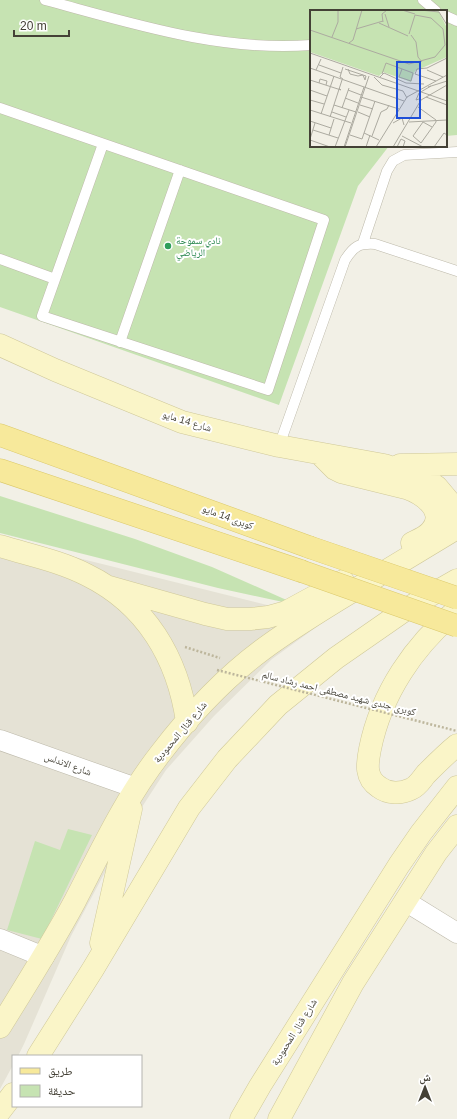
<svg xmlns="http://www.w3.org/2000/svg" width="457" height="1119" font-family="Helvetica,'Noto Naskh Arabic',sans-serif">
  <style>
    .residential { fill: #e5e2d5 }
    .green { fill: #c6e3b2 }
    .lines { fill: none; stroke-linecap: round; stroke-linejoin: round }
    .service-casing { stroke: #bdb9aa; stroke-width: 11 }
    .minor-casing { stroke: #bdb9aa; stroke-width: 21 }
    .secondary-casing { stroke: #cfc899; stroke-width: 23 }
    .primary-casing { stroke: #dbc96c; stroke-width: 23 }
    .path { stroke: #bdb69c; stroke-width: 2.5; stroke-dasharray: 2 2; stroke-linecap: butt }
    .service { stroke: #fff; stroke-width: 10 }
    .minor { stroke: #fff; stroke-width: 20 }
    .secondary { stroke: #faf5c8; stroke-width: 22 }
    .primary { stroke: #f7e99b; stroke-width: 22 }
    .primary-bridge-casing { stroke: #dbc96c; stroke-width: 23; stroke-linecap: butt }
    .path-bridge { stroke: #bdb69c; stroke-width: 2.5; stroke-dasharray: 2 2; stroke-linecap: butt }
    .primary-bridge { stroke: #f7e99b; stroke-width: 22 }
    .leisure-dot { fill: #2e9e5b; stroke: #fff; stroke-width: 1.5 }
    .labels { text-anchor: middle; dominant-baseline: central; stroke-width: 4; stroke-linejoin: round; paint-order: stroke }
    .leisure-label { font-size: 10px; fill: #27864d; stroke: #fff; text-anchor: start }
    .street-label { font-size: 10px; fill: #444136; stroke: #fff }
    .inset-road { fill: none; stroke: #acaaa0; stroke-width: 1 }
    .view { fill: #1d4ed8; fill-opacity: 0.15; stroke: #1d4ed8; stroke-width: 2 }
    .inset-edge { fill: none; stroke: #444136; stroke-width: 2 }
  </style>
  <rect width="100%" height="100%" fill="#f2f0e6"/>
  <!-- residential -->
  <path class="residential" d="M 0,540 L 74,557 L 295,612 L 322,623 L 272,659 L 214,716 L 166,770 L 129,827 L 71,936 L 24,1044 L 18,1056 L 13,1056 L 13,1065 L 0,1089 Z"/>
  <!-- green -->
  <path class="green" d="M 0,0 L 457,0 L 457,135 L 446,136 L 446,11 L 311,11 L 311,146 L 389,146 L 358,186 L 279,405 L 0,307 Z
    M 0,496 L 135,539 L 212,567 L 291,602 L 283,602 L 218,588 L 0,533 Z
    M 68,829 L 92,835 L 42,939 L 7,930 L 35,841 L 60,850 Z"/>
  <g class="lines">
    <!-- service casing -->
    <g class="service-casing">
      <path id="service" d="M 45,0 C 131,23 220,52 311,45
        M 423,0 L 436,11
        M 446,16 L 457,21
        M 0,108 L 324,220 L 268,390 L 42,316 L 103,144
        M 363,243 L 387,171 L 393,161 L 404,155 L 457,152
        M 0,259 L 55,279
        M 120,342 L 180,170
        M 279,446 L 345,260 C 354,246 359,243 375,244 L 457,271"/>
    </g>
    <!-- minor casing -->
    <g class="minor-casing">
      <path id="minor" d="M 0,740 L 136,788
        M 405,901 L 457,933
        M 0,939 L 44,957"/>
    </g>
    <!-- secondary casing -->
    <g class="secondary-casing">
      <path id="secondary" d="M 0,345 L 55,370 L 182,422 L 279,446 L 384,465 L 416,476 L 427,480 L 437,487 L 452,505 L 457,516
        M 320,454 L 335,469 L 341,472 L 406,488 C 423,494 448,511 431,531 C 426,537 418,540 412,543
        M 400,465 L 457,464
        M 0,546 C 29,555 60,561 87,575 C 146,604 178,658 187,722
        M 106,586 L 205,614 L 227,619 L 250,619 L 268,617 L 286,612 L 343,581
        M 457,610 C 414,645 381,694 370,749 C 367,764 365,778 379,787 C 388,794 401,794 411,789 C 418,786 421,780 426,774 C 436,764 446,754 457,745
        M 101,943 L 131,809
        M 0,1027 C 26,985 52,944 75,901 C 101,851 125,799 160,754 C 189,716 223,679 262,650 C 286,632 312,616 338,600 C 377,576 417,552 457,528
        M 38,1056 L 93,969 L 189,808 L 227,759 L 278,705 L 336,658 L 408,608 L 457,580
        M 0,1111 L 13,1094
        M 241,1119 L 260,1086 L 399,865 L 421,833 L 457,787
        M 279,1119 L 353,983 L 436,853 L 457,826"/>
    </g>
    <!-- primary casing -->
    <g class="primary-casing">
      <path id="primary" d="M 0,435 L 309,547
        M 0,470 L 301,571"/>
    </g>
    <!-- path -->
    <path class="path" d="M 185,647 L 220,658"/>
    <!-- service -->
    <use href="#service" class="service"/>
    <!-- minor -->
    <use href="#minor" class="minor"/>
    <!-- secondary -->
    <use href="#secondary" class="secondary"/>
    <!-- primary -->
    <use href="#primary" class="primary"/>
    <!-- primary-bridge casing -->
    <g class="primary-bridge-casing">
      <path id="primary-bridge" d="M 309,547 L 457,598
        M 301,571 L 457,626"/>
    </g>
    <!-- path-bridge -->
    <path class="path-bridge" d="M 217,670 L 457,731"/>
    <!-- primary-bridge -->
    <use href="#primary-bridge" class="primary-bridge"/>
  </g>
  <!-- markers -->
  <circle class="leisure-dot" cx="168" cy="246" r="4"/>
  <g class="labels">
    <!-- leisure labels -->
    <g class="leisure-label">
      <text x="176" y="240">نادي سموحة<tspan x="176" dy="12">الرياضي</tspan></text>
    </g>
    <!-- street labels -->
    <g class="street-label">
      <text transform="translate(187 421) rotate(17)">شارع 14 مايو</text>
      <text transform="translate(228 517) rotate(20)">كوبرى 14 مايو</text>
      <text transform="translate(339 693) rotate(14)">كوبرى جندى شهيد مصطفى احمد رشاد سالم</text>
      <text transform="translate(180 732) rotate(-50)">شارع قنال المحمودية</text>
      <text transform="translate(68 764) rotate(20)">شارع الاندلس</text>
      <text transform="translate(294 1032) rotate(-58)">شارع قنال المحمودية</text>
    </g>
  </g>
  <!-- overview -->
  <g transform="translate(310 10)">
    <rect width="137" height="137" fill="#f2f0e6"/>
    <path d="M 0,0 L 128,0 L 137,18 L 137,47 L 105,61 L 101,72 L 73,62 L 69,66 L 0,42 Z" fill="#c6e3b2"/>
    <path class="inset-road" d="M 92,0 L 105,4M 110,0 L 129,2 L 137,15M 75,4 L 79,17M 73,12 L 72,4 L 77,0M 69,13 L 98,26M 46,19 L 73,11M 0,20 L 99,54 L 125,47 L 135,35 L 133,19 L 121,8 L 105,5 L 99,24M 101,25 L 106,32 L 108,47 L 112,52M 22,27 L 28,12 L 28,0M 39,33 L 43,30 L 52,0M 0,43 L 137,91M 9,55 L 31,63M 0,58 L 94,91M 35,59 L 56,66 L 55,70 L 53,65M 38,59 L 40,64 L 48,66 L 53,65M 6,60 L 11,49M 117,60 L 133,67M 72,64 L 76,53 L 103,63 L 101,71 L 89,67 L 92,59M 105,64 L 107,59 L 117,58 L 137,48M 105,64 L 126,71M 64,67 L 72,75 L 93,81 L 97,88M 70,67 L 74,63 L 96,73 L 114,74M 33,69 L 30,67 L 33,57M 0,70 L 31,80 L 29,78M 9,73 L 10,69 L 17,71 L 16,75M 118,77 L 137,71M 0,80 L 17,86M 38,80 L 51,85M 51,87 L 89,99M 116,87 L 137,95M 35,88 L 48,93M 109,89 L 106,90 L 109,83 L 121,76M 0,90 L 14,94M 24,95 L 46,102M 50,95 L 63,99M 108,97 L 126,110 L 126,112 L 111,133 L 103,126 L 113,112 L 122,117M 32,98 L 39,78M 0,100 L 41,113M 22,102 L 36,107M 48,102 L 60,107M 11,104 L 24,66M 20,107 L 32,70M 0,111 L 21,118M 99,112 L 137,110M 83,113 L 92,108 L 94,115M 3,120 L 28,128M 54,123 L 69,130M 19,125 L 24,109M 40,125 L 52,129 L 65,91M 62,126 L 71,102 L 77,99 L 79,95M 92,126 L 113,137M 0,129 L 5,113M 0,130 L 20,137M 25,137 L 39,100M 34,137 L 54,77M 35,137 L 59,66M 56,137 L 60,125M 66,137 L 97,87 L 137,65M 83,137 L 111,90 L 137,75M 87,137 L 91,129 L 95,131 L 93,137M 124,137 L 134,123 L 137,125"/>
    <path class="view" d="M 87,52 L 110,52 L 110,108 L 87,108 Z"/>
    <rect width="137" height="137" class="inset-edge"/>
  </g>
  <!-- legend -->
  <rect x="12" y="1055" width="130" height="52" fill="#ffffff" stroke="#b4b3af"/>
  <rect x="20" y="1068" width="20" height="6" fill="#f7e99b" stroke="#b4b3af"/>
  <text x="48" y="1075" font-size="12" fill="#444136">طريق</text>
  <rect x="20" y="1085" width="20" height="12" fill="#c6e3b2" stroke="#b4b3af"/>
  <text x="48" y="1095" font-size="12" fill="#444136">حديقة</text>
  <!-- north arrow -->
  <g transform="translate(425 1087)" stroke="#ffffff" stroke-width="3" paint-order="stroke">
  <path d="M0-3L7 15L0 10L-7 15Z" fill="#444136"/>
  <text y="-6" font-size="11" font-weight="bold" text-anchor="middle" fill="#444136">ش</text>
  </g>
  <!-- scale -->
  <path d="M14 30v6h55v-6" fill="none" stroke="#444136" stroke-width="2"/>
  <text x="20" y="30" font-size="12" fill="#444136" stroke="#ffffff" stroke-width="3" paint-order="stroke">20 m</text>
</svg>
